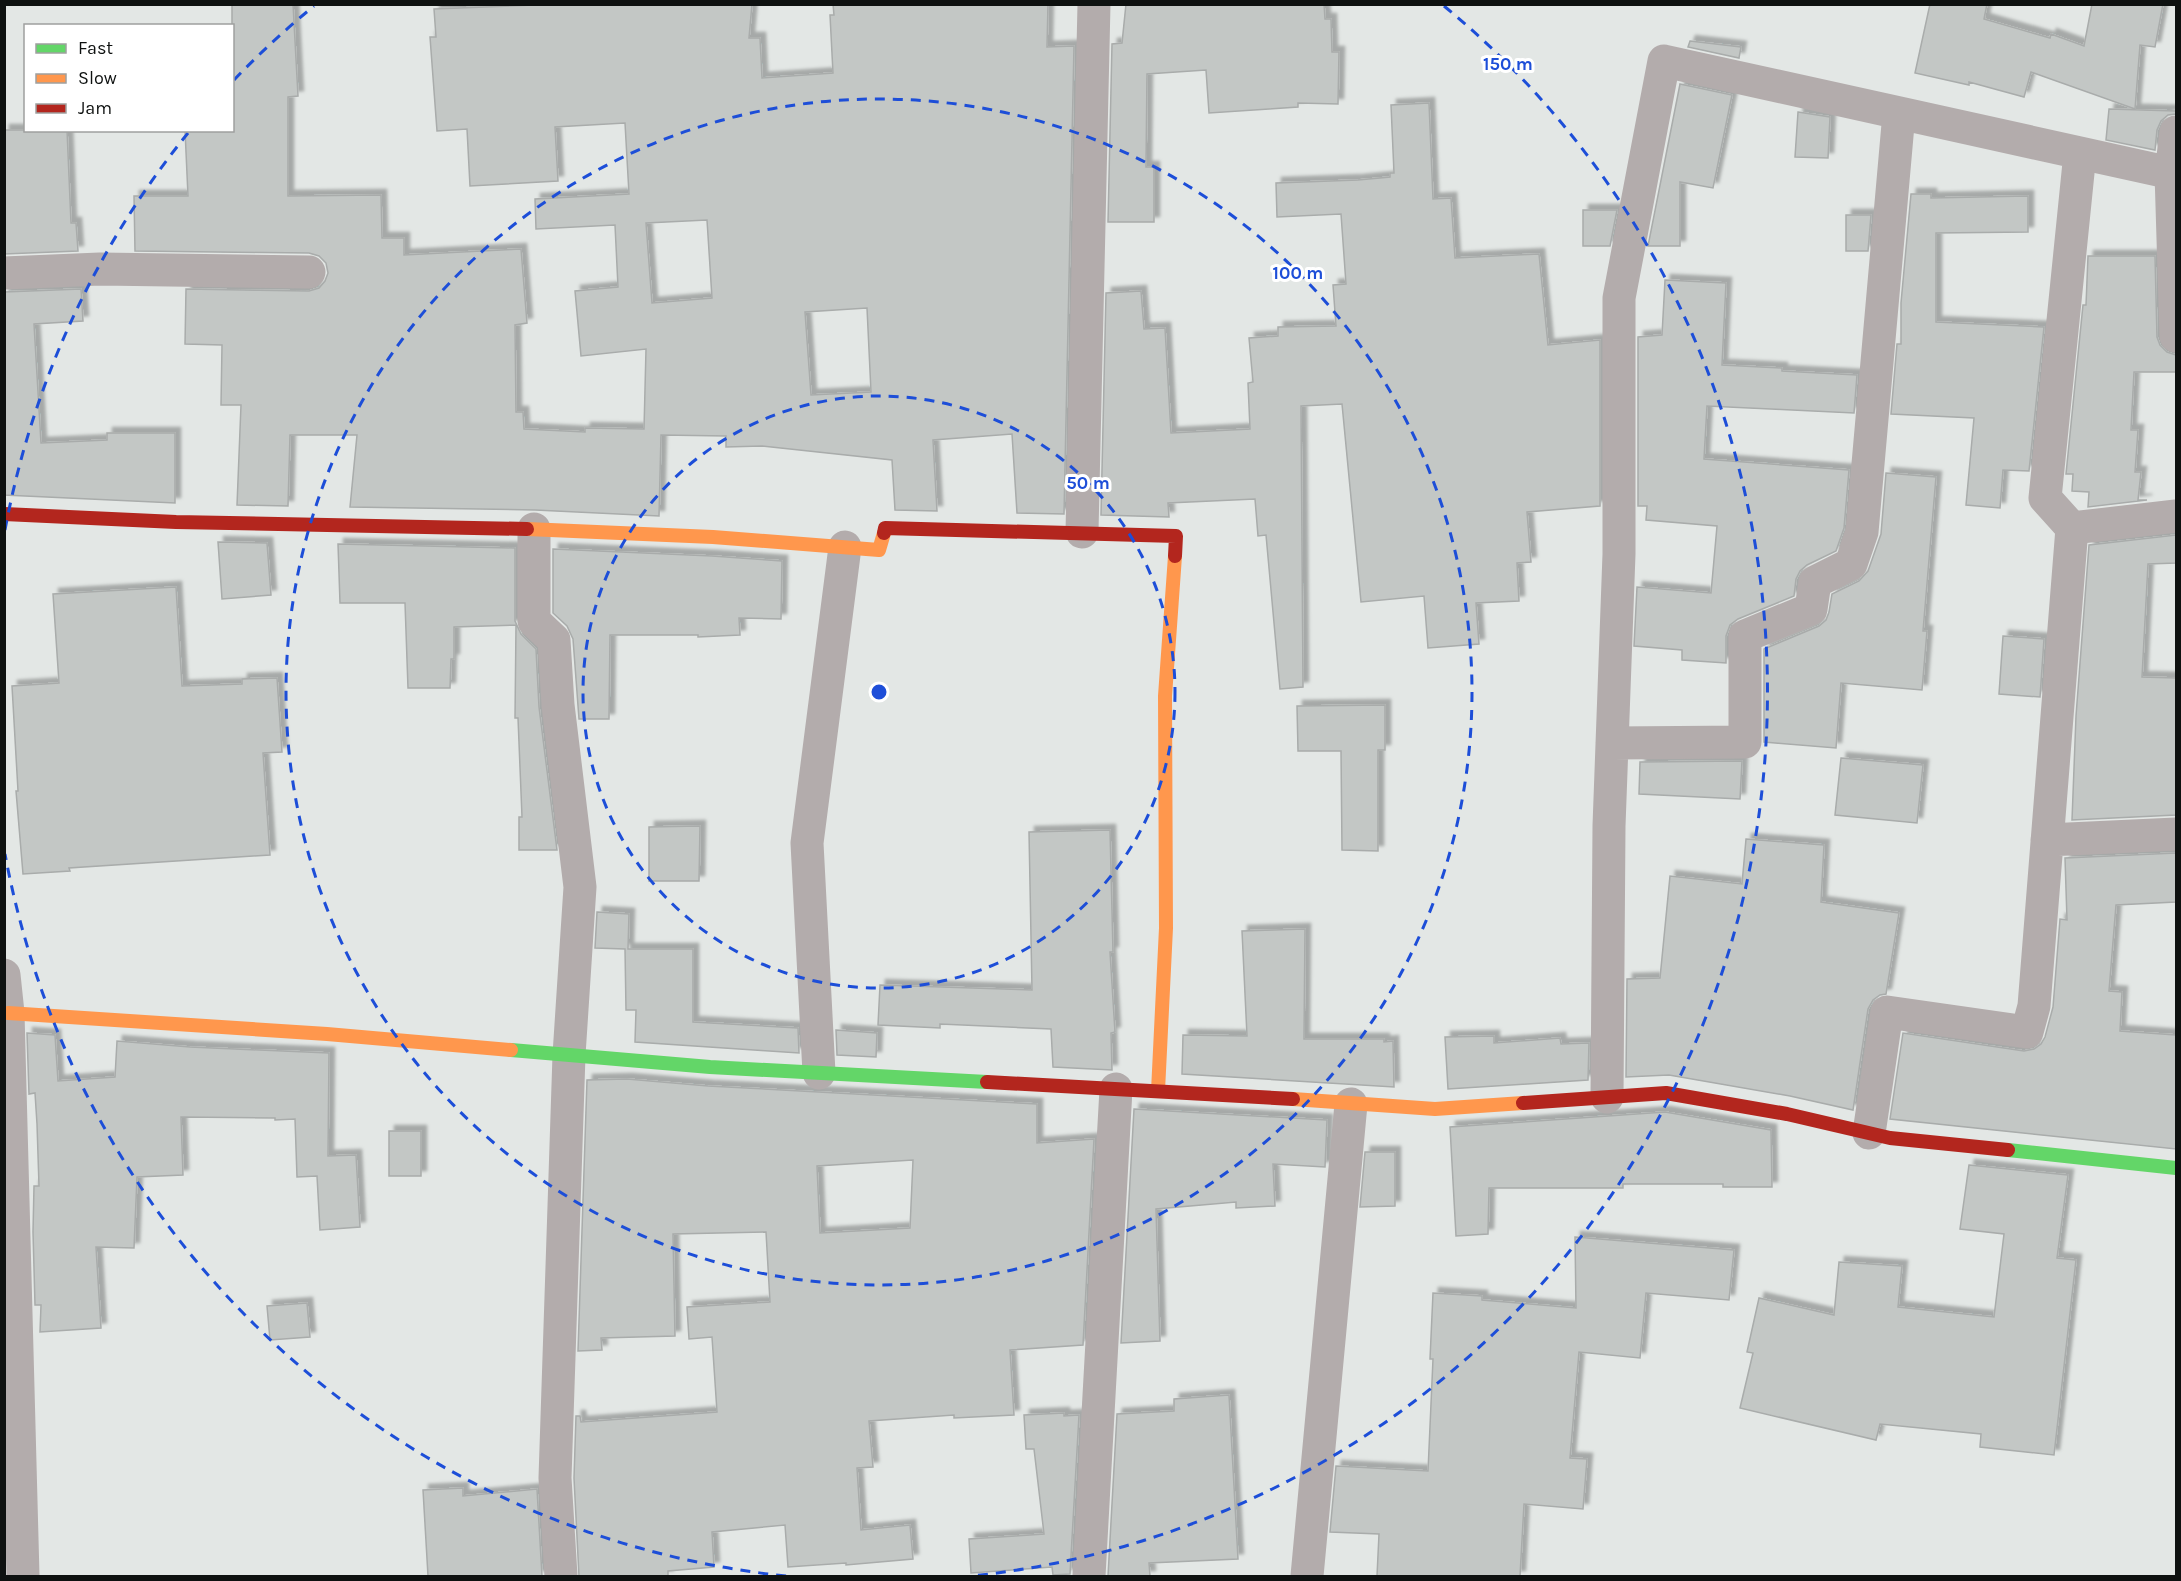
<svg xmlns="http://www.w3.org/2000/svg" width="2181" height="1581" font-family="Karla,sans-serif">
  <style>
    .building { fill: #c3c7c5; stroke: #a9acab; stroke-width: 1.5; fill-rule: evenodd; filter: url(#shadow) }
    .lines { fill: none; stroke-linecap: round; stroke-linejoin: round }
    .street { stroke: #b3acac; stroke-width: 33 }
    .fast { stroke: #63d668; stroke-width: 14 }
    .slow { stroke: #ff974d; stroke-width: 14 }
    .jam { stroke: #b3261e; stroke-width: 14 }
    .ring { fill: none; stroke: #1d4ed8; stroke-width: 3; stroke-dasharray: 10 8 }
    .centre { fill: #1d4ed8; stroke: #fff; stroke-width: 3 }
    .ring-label { font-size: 18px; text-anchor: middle; font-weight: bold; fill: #1d4ed8; stroke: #fff; stroke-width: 6; stroke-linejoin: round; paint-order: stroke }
  </style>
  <defs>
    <filter id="shadow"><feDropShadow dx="5.5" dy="-5.5" stdDeviation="1.5" flood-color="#0004"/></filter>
  </defs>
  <rect width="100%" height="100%" fill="#e3e7e5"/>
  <!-- building -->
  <path class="building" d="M 232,4 L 293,4 L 298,96 L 288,97 L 288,196 L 381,195 L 382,238 L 404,238 L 404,255 L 521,249 L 527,323 L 515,325 L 516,412 L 523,412 L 524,429 L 585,432 L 585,428 L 644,429 L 646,349 L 581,356 L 575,291 L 618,287 L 615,225 L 536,229 L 535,199 L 629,194 L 625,123 L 555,127 L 558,181 L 470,186 L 467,129 L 437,131 L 430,37 L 436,37 L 434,9 L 561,4 L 752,4 L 749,38 L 760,38 L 762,78 L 833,73 L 830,15 L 834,15 L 833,4 L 1048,4 L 1047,47 L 1074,46 L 1064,514 L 1017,513 L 1012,434 L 933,440 L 937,511 L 895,510 L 892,460 L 762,446 L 726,447 L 726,436 L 661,435 L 659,516 L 535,510 L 350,507 L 357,435 L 290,435 L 288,506 L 237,505 L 241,405 L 221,405 L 222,345 L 185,344 L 186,289 L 309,291 L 319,288 L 325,281 L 328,273 L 326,263 L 319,256 L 309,253 L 135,251 L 134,196 L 188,196 L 185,130 L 232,130 ZM 707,220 L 712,298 L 652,303 L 646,223 ZM 867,308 L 871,392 L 811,395 L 805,312 Z
    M 1126,4 L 1324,4 L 1325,19 L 1331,19 L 1332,52 L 1339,52 L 1338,104 L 1298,103 L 1298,107 L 1209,113 L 1206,70 L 1147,74 L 1146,167 L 1154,167 L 1154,222 L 1108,222 L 1112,44 L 1122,43 Z
    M 1930,4 L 1987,4 L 1984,19 L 2050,38 L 2051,34 L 2084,46 L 2092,4 L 2163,4 L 2155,47 L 2140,45 L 2135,109 L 2031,72 L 2024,97 L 1969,82 L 1969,85 L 1915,73 Z
    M 1690,41 L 1741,47 L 1739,58 L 1688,47 Z
    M 1680,84 L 1732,95 L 1713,188 L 1680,182 L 1680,246 L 1648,246 Z
    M 1429,103 L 1433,199 L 1451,198 L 1455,258 L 1539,254 L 1548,345 L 1600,340 L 1600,506 L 1527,512 L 1531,562 L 1517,563 L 1519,601 L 1476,603 L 1479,644 L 1428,648 L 1424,596 L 1361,602 L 1342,404 L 1301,406 L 1303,687 L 1280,689 L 1266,535 L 1258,536 L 1255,499 L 1168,503 L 1169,517 L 1101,515 L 1106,293 L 1141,291 L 1144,329 L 1165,328 L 1171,433 L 1250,429 L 1248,383 L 1253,382 L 1249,338 L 1278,336 L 1278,327 L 1336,326 L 1333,285 L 1346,284 L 1341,214 L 1277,217 L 1276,183 L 1358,180 L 1390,177 L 1390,173 L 1394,173 L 1391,105 Z
    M 2109,109 L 2176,111 L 2176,114 L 2168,115 L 2161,121 L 2157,130 L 2155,150 L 2106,140 Z
    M 1798,112 L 1830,117 L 1828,158 L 1795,157 Z
    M 4,130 L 67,130 L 71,223 L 76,223 L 78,251 L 4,254 Z
    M 1911,194 L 1931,194 L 1931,198 L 2028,196 L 2028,232 L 1936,233 L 1936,322 L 2044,327 L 2029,471 L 2003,470 L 2000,508 L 1966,505 L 1974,418 L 1891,414 L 1897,344 L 1901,344 L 1901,303 Z
    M 1583,210 L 1617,210 L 1610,246 L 1583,246 Z
    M 1846,215 L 1871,215 L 1868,251 L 1846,251 Z
    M 2088,256 L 2155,256 L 2157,337 L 2160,345 L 2167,352 L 2176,355 L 2176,372 L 2134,372 L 2131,430 L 2138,430 L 2135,472 L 2141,472 L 2138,500 L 2147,500 L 2088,507 L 2089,492 L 2072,491 L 2073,474 L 2066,474 L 2083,305 L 2086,305 Z
    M 1665,280 L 1726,283 L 1722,365 L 1782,368 L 1782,371 L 1857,375 L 1854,413 L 1707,406 L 1704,459 L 1849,470 L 1844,528 L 1836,551 L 1807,565 L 1800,571 L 1796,579 L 1794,596 L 1738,619 L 1730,625 L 1726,636 L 1726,663 L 1682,660 L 1682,650 L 1634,646 L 1637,587 L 1711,593 L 1717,526 L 1646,520 L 1647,506 L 1638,506 L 1638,337 L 1662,335 Z
    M 81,289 L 83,321 L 34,324 L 41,443 L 107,440 L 107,433 L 175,433 L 175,503 L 4,495 L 4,292 Z
    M 1886,473 L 1936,477 L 1923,631 L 1927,631 L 1922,690 L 1841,683 L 1836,748 L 1764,742 L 1764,649 L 1819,626 L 1826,620 L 1829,612 L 1832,594 L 1859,581 L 1868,571 L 1881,534 Z
    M 2176,535 L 2176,563 L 2148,564 L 2142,677 L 2176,678 L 2176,815 L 2072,820 L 2076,716 L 2089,545 Z
    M 218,542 L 267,543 L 271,595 L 222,599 Z
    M 338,544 L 515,548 L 515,621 L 521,634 L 536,649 L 539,707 L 557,850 L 519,850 L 519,817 L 522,817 L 518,718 L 515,718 L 516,625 L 454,627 L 454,659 L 451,659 L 450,688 L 408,688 L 405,603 L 340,603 Z
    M 553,549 L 712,556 L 782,561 L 781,619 L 739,618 L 740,635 L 698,637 L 698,635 L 610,635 L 609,719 L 579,719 L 573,639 L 567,626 L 553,613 Z
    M 176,587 L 182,686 L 242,684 L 242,679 L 277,678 L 282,752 L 263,753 L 270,855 L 69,868 L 70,871 L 23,874 L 16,791 L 18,791 L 12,686 L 59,683 L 53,594 Z
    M 2003,636 L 2044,639 L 2040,697 L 1999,694 Z
    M 1385,705 L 1385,750 L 1378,750 L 1378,851 L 1342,850 L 1341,751 L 1298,751 L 1297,706 Z
    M 1841,758 L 1923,765 L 1917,823 L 1835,815 Z
    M 1742,761 L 1740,799 L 1639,794 L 1640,762 Z
    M 700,826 L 699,881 L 649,881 L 649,827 Z
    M 1110,830 L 1113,952 L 1110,952 L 1115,1032 L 1111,1033 L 1112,1070 L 1053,1067 L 1051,1029 L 940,1024 L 940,1028 L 878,1025 L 880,985 L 1032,990 L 1029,832 Z
    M 1746,839 L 1824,845 L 1821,902 L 1899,913 L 1886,994 L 1880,995 L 1873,1000 L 1868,1009 L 1853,1110 L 1790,1096 L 1669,1075 L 1626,1077 L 1627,979 L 1660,978 L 1670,876 L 1742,884 Z
    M 2176,853 L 2176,902 L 2116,905 L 2109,991 L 2122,992 L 2120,1031 L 2176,1035 L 2176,1149 L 1890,1119 L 1903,1033 L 2024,1051 L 2034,1049 L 2041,1044 L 2045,1037 L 2053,1007 L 2060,919 L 2067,920 L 2065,858 Z
    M 597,912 L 629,914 L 628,949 L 693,949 L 693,1022 L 798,1028 L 799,1053 L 635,1042 L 636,1010 L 626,1010 L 625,949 L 595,948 Z
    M 1305,929 L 1304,1039 L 1384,1039 L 1384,1042 L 1393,1041 L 1394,1087 L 1182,1074 L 1183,1035 L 1247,1036 L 1242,931 Z
    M 836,1030 L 877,1033 L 876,1057 L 837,1055 Z
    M 27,1033 L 55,1035 L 58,1081 L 115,1077 L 117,1041 L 190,1047 L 329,1053 L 328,1156 L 356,1155 L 360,1227 L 320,1230 L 317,1176 L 297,1177 L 295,1119 L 275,1120 L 275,1118 L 181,1117 L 183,1175 L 137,1177 L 134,1248 L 96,1247 L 101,1328 L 40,1332 L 41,1305 L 35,1305 L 33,1232 L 34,1186 L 39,1186 L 37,1124 L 35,1093 L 29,1094 Z
    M 1494,1036 L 1494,1043 L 1560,1038 L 1561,1044 L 1589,1043 L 1588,1080 L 1448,1089 L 1445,1037 Z
    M 627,1079 L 708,1086 L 1037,1104 L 1037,1143 L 1094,1139 L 1083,1345 L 1010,1350 L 1014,1415 L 954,1418 L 954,1415 L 869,1421 L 873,1467 L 857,1468 L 861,1530 L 910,1525 L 913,1559 L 846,1565 L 846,1563 L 788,1567 L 785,1525 L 712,1532 L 714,1567 L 668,1571 L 668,1576 L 579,1576 L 574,1478 L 576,1416 L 580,1416 L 581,1422 L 717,1412 L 712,1337 L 689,1339 L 687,1307 L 770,1302 L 766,1232 L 673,1234 L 675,1336 L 601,1338 L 602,1350 L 578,1351 L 587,1080 ZM 913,1160 L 910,1228 L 820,1233 L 817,1166 Z
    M 1134,1109 L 1327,1120 L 1325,1167 L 1273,1164 L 1275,1206 L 1236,1208 L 1236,1202 L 1156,1209 L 1160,1341 L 1121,1343 Z
    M 1665,1112 L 1771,1130 L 1772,1187 L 1723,1187 L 1723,1184 L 1623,1184 L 1623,1188 L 1489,1188 L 1488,1234 L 1456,1236 L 1450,1127 Z
    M 389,1131 L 421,1131 L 421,1176 L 389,1176 Z
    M 1365,1152 L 1395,1152 L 1395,1206 L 1360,1207 Z
    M 1969,1165 L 2068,1175 L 2057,1258 L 2076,1260 L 2054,1455 L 1980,1447 L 1981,1434 L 1880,1424 L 1876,1440 L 1740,1408 L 1753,1353 L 1747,1352 L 1759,1298 L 1834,1315 L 1839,1262 L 1902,1266 L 1898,1307 L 1994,1317 L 2004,1234 L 1960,1229 Z
    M 1575,1237 L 1734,1250 L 1729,1300 L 1646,1293 L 1640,1358 L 1579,1352 L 1570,1458 L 1587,1459 L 1583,1509 L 1524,1504 L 1520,1576 L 1377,1576 L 1379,1534 L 1330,1532 L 1336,1466 L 1428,1471 L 1433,1359 L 1430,1359 L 1433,1293 L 1482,1296 L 1482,1300 L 1576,1308 Z
    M 307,1303 L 310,1337 L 270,1340 L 267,1306 Z
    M 1229,1395 L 1238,1559 L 1149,1563 L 1150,1576 L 1108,1576 L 1117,1414 L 1174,1411 L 1174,1399 Z
    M 1064,1413 L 1064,1416 L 1079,1415 L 1070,1574 L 1053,1575 L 1052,1567 L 971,1573 L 969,1539 L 1044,1534 L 1034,1449 L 1026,1449 L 1024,1415 Z
    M 463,1488 L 463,1496 L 537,1489 L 542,1576 L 428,1576 L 423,1490 Z"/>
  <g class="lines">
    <!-- street -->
    <path class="street" d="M 2171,173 L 2176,336
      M 4,273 L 100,269 L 309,272
      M 2072,528 L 2176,516
      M 534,529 L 534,621 L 554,640 L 558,705 L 580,887 L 569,1055 L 555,1478 L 561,1576
      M 1082,532 L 1094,4
      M 1612,743 L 1745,742 L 1745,636 L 1811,609 L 1815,582 L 1851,564 L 1862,532 L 1899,113
      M 2047,840 L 2176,834
      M 4,975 L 8,1013 L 23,1576
      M 819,1073 L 807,843 L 845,547
      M 1607,1097 L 1609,826 L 1619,554 L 1619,298 L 1664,61 L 2171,173 L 2176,132
      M 1869,1133 L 1887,1012 L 2027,1032 L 2034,1006 L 2072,528 L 2045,498 L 2080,153
      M 1089,1576 L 1116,1089
      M 1307,1576 L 1351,1104"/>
    <!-- fast -->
    <path class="fast" d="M 511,1050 L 710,1067 L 987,1082
      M 2008,1150 L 2176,1168"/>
    <!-- slow -->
    <path class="slow" d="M 527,529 L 713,537 L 879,550 L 884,533
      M 8,1013 L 327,1034 L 511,1050
      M 1158,1091 L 1166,928 L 1165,696 L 1175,556
      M 1293,1099 L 1435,1109 L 1523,1103"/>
    <!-- jam -->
    <path class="jam" d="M 4,514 L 176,522 L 527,529
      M 884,533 L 885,528 L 1176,536 L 1175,556
      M 987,1082 L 1293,1099
      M 1523,1103 L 1666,1093 L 1787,1114 L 1890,1138 L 2008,1150"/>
  </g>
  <!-- distance rings -->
  <g class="ring">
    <circle cx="879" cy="692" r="296"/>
    <circle cx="879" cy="692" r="593"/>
    <path d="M786 1576A889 889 0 0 1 5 854M5 530A889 889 0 0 1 188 133M234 80A889 889 0 0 1 314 6M1444 6A889 889 0 0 1 972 1576"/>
  </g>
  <circle cx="879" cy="692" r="9" class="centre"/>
  <g class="ring-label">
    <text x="1508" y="70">150 m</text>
    <text x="1298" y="279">100 m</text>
    <text x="1088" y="489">50 m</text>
  </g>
  <!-- border -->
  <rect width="2181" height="1581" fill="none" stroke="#0e1110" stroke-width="12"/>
  <!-- legend -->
  <rect x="24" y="24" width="210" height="108" fill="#ffffff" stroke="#9fa09f" stroke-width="1.5"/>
  <rect x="36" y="44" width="30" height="9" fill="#63d668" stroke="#9fa09f" stroke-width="1.5"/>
  <text x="78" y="54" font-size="18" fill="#0e1110">Fast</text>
  <rect x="36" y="74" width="30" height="9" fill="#ff974d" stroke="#9fa09f" stroke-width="1.5"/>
  <text x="78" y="84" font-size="18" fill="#0e1110">Slow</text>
  <rect x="36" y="104" width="30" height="9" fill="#b3261e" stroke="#9fa09f" stroke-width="1.5"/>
  <text x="78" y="114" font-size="18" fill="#0e1110">Jam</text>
</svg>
